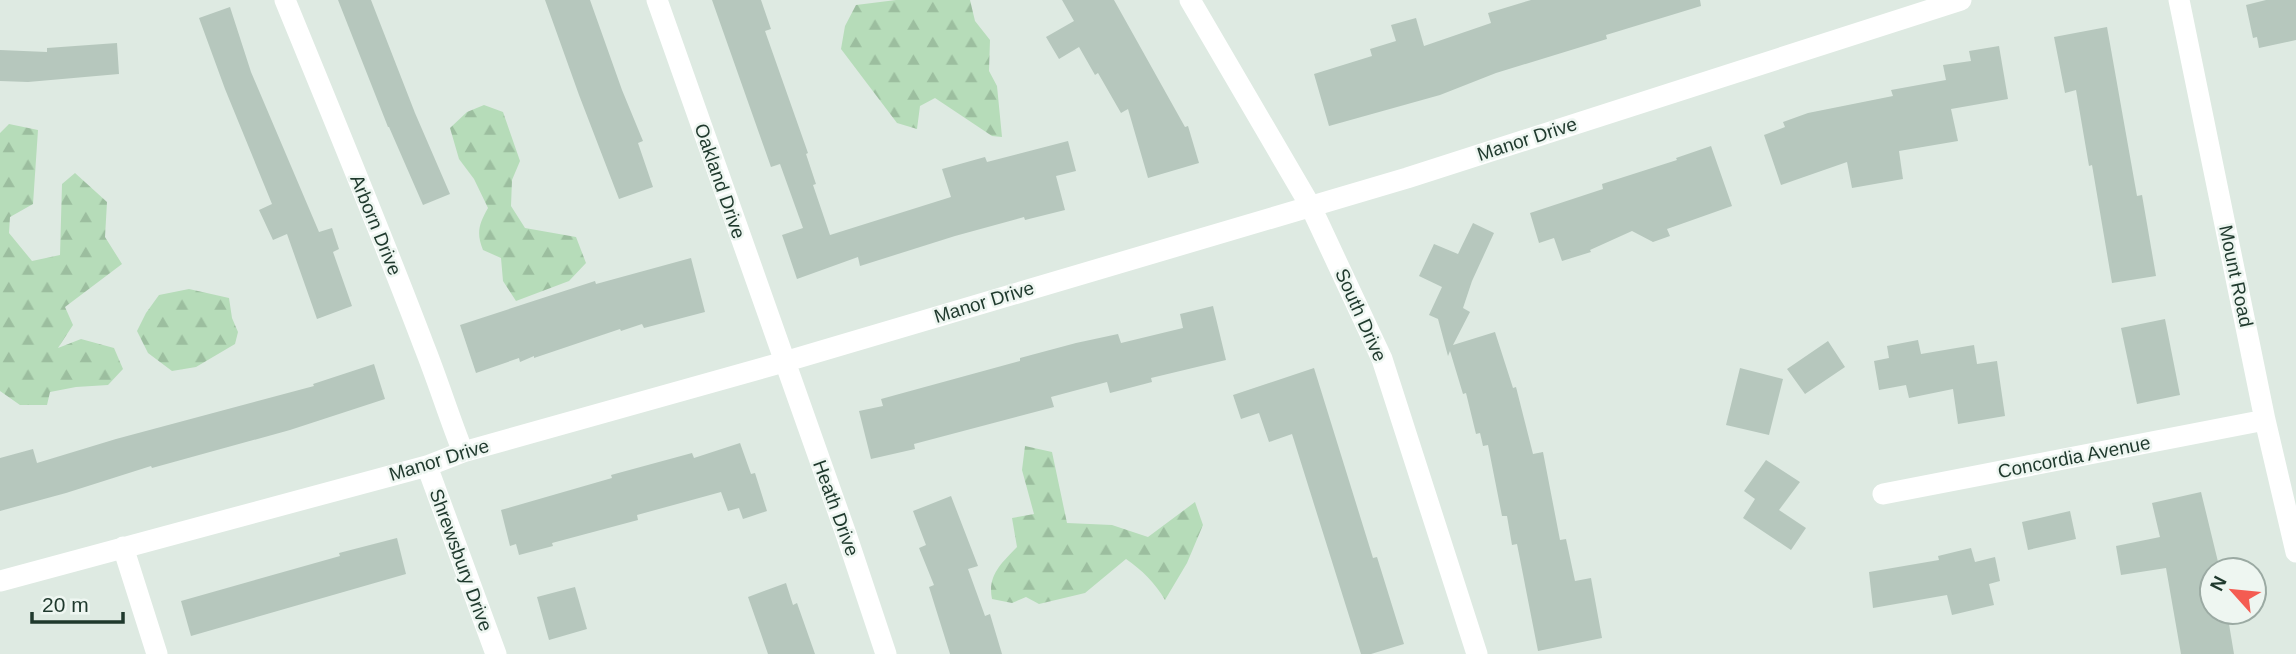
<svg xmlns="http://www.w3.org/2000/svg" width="2296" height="654" font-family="Helvetica,sans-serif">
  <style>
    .forest { fill: url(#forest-firs) }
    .building { fill: #b6c7bd }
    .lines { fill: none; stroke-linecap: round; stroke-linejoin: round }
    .street { stroke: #fff; stroke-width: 21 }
    .labels { text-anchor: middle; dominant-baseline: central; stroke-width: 5; stroke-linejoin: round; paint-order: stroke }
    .street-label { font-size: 19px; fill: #1f392d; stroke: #eef6f1 }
  </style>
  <defs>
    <pattern id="forest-firs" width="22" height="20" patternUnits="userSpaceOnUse" patternTransform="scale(1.75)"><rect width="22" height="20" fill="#b6dcb9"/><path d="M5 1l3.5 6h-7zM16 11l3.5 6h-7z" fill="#9cbe9f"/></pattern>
  </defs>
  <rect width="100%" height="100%" fill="#deeae2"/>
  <!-- forest -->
  <path class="forest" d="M 896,0 L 970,0 L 975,21 L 990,40 L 989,71 L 997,86 L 1002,137 L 992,136 L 935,98 L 920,106 L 917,129 L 897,123 L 841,49 L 845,26 L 856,5 Z
    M 484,105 L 503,112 L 520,161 L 512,180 L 511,206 L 525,228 L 576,237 L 586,263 L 569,281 L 516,301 L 503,281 L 501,258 L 483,250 C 476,233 479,224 488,208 L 474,179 L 459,159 L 450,128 L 467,112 Z
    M 9,124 L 38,130 L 33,204 L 10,217 L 9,233 L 32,261 L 60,255 L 62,184 L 75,173 L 107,202 L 105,237 L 122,264 L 65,307 L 73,325 L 58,348 L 81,339 L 114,348 L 123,369 L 108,385 L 76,387 L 50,392 L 47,405 L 20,405 L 0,391 L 0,133 Z
    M 189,289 L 229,298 L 232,318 L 238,332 L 235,344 L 196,367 L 172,371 L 148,353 L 137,331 L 146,313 L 159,295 Z
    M 1025,446 L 1052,452 L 1067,523 L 1112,525 L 1148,537 L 1195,502 L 1203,525 L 1187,563 L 1165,600 C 1155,583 1142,570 1126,559 L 1085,593 L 1039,604 L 1026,597 L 1012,603 L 992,599 C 987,575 1002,563 1017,547 L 1012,518 L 1034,514 L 1022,470 Z"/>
  <!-- building -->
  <path class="building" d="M 338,0 L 371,0 L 415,113 L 450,194 L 423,205 L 389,127 L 388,127 Z
    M 545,0 L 590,0 L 622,90 L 643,141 L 638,143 L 653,187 L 619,199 L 579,95 Z
    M 712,0 L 761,0 L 771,29 L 765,31 L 808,153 L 806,154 L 816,184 L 813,185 L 830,235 L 951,197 L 942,169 L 985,157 L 987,162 L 1068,141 L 1076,171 L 1056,176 L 1065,210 L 1025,220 L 1024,217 L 955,236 L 860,266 L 858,257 L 797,279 L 782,235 L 803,228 L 780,164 L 771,167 Z
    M 1062,0 L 1114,0 L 1185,127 L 1188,126 L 1199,163 L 1148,178 L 1128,109 L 1121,113 L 1098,73 L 1095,75 L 1079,47 L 1059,59 L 1046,37 L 1074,21 Z
    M 1531,0 L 1700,0 L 1701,6 L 1606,35 L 1607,39 L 1496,73 L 1440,95 L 1329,126 L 1314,74 L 1372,56 L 1370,49 L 1396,41 L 1391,25 L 1416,18 L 1424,46 L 1491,23 L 1488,13 Z
    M 2266,0 L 2296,0 L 2296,40 L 2259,48 L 2257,37 L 2253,38 L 2246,5 Z
    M 230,7 L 251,72 L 319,232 L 332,228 L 339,249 L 333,252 L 352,306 L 317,319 L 287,234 L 273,240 L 259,210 L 272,204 L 225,89 L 199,18 Z
    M 2107,27 L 2137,196 L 2142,195 L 2156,276 L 2112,283 L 2092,165 L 2089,166 L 2076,90 L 2065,93 L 2054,37 Z
    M 117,43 L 119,74 L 28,82 L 0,81 L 0,50 L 47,52 L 47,48 Z
    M 1999,46 L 2008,99 L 1951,109 L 1958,141 L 1899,151 L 1903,179 L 1852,188 L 1847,162 L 1781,185 L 1764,135 L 1785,127 L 1783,122 L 1808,113 L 1893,96 L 1891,90 L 1946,80 L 1943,65 L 1971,61 L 1969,51 Z
    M 1711,146 L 1732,206 L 1667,229 L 1670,236 L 1653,242 L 1632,231 L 1590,250 L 1591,252 L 1562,261 L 1554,238 L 1539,243 L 1530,213 L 1603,189 L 1602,184 L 1677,160 L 1676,158 Z
    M 1473,223 L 1494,233 L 1472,281 L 1463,308 L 1470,312 L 1453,345 L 1495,332 L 1513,388 L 1516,387 L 1533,454 L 1543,452 L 1560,540 L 1566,539 L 1575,581 L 1591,578 L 1602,638 L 1538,651 L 1517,544 L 1512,545 L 1507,516 L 1502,516 L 1488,445 L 1483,446 L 1480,433 L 1476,434 L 1466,393 L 1463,394 L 1450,351 L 1448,356 L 1438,319 L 1429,315 L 1442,287 L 1419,276 L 1434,244 L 1458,254 Z
    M 691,258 L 705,312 L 644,328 L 642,324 L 621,331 L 620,329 L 534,358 L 534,356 L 520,362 L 519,358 L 476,373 L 460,325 L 595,281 L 596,284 Z
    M 1213,306 L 1226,360 L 1151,378 L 1152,382 L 1110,393 L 1107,382 L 1051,397 L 1054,407 L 914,444 L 915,449 L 871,459 L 859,411 L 883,406 L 881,399 L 1020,361 L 1020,358 L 1076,343 L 1118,334 L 1121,343 L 1183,328 L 1180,314 Z
    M 2165,319 L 2180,395 L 2137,404 L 2121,328 Z
    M 1918,340 L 1921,354 L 1974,345 L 1977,364 L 1997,361 L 2005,416 L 1958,424 L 1953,389 L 1909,398 L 1906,385 L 1879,390 L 1874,361 L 1889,358 L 1887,346 Z
    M 1828,341 L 1845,367 L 1805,394 L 1787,369 Z
    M 374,364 L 385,399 L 290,430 L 152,468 L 151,466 L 66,493 L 0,511 L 0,458 L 33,449 L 37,463 L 116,439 L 314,386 L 313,384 Z
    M 1314,368 L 1373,558 L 1377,557 L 1404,644 L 1371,654 L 1361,654 L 1292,434 L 1269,442 L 1259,413 L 1241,419 L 1233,395 Z
    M 1740,368 L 1783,379 L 1769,435 L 1726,425 Z
    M 740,443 L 751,474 L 755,473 L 767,511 L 743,519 L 739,508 L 728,511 L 721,492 L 637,515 L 638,520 L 552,543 L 553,546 L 519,555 L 516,544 L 510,546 L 501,510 L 612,478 L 611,475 L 692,453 L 694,458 Z
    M 1766,460 L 1800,482 L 1779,510 L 1806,528 L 1791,550 L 1743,518 L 1755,499 L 1744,491 Z
    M 2201,492 L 2220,570 L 2212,570 L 2212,612 L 2227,612 L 2234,654 L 2181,654 L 2166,568 L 2121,575 L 2116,546 L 2160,537 L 2152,503 Z
    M 951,496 L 978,566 L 968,569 L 985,616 L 990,614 L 1002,654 L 950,654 L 929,587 L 934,585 L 919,548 L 926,545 L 913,511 Z
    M 2070,511 L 2076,539 L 2028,550 L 2022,522 Z
    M 397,538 L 406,574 L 191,636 L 181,601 L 340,556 L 339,553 Z
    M 1971,548 L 1975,562 L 1995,557 L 2000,581 L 1989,584 L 1994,605 L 1952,615 L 1947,595 L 1873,608 L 1869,572 L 1939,560 L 1938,556 Z
    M 786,583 L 793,605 L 797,603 L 815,654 L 768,654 L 748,597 Z
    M 575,587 L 587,629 L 549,640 L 537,597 Z"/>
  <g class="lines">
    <!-- street -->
    <path class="street" d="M 285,0 C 332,115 380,230 424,346 C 438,381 449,417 463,452
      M 657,0 L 846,534 L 886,654
      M 1190,0 L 1311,207 L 1382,359 L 1477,654
      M 2179,0 L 2265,420 L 2296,552
      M 427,466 L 496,654
      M 1883,494 L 2265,420
      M 123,547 L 157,654
      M 0,581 L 427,466 L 463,452 L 784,362 L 1407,178 L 1961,0"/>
  </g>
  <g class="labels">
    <!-- street labels -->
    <g class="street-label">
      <text transform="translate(1527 139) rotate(-18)">Manor Drive</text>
      <text transform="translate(720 181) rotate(71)">Oakland Drive</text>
      <text transform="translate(376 225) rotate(68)">Arborn Drive</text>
      <text transform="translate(2236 276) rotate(78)">Mount Road</text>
      <text transform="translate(984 302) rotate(-17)">Manor Drive</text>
      <text transform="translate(1361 315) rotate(66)">South Drive</text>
      <text transform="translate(2074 457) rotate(-11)">Concordia Avenue</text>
      <text transform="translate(439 460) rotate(-17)">Manor Drive</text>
      <text transform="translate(836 508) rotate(70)">Heath Drive</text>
      <text transform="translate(461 560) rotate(70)">Shrewsbury Drive</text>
    </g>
  </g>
  <!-- north arrow -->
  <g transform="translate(2233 591) rotate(297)"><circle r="33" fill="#eef6f1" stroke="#9baaa3" stroke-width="2"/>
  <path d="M0-5L12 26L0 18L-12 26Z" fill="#f45c52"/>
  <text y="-10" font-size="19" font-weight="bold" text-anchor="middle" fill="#1f392d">N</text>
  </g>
  <!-- scale -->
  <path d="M32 612v10h91v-10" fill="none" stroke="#1f392d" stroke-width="3.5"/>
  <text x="42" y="612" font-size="21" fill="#1f392d" stroke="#eef6f1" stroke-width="5" paint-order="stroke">20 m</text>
</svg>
